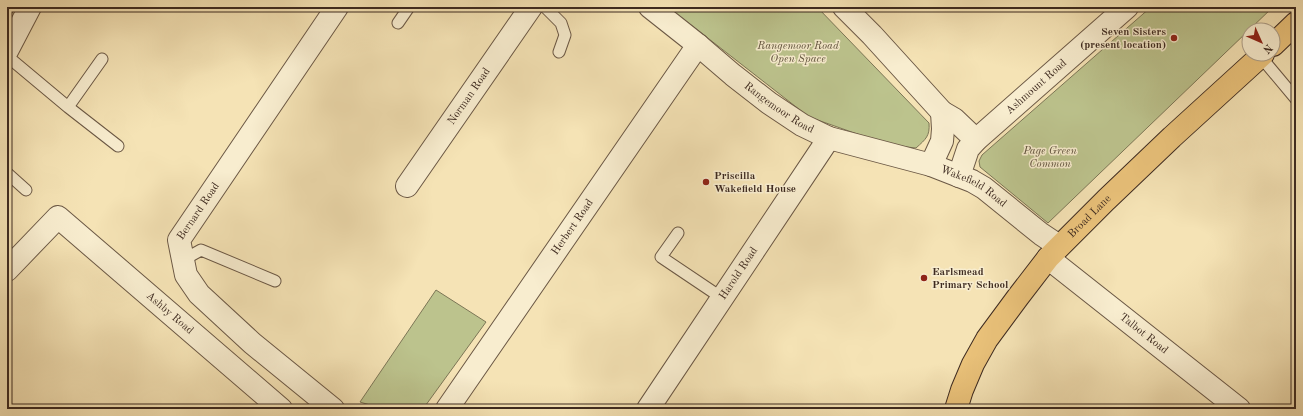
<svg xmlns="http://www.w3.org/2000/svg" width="1303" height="416" font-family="'Old Standard TT',serif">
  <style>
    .green { fill: #bcc38d; stroke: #7c7656 }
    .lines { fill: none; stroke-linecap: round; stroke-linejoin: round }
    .lane-casing { stroke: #6b5845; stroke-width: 13 }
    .street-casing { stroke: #6b5845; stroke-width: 24 }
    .primary-casing { stroke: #3d2a20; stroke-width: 24 }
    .lane { stroke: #f8edcf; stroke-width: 11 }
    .street { stroke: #f8edcf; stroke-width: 22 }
    .primary { stroke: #eac27a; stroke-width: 22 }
    .poi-dot { fill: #8f2418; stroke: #f8edcf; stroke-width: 1.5 }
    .labels { text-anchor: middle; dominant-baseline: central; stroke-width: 3; stroke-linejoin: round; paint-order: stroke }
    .poi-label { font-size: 11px; font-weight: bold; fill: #3d2a20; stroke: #f8edcf; text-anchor: start }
    .park-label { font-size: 11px; font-style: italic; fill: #5d503b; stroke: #f8edcf }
    .street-label { font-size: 11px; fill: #3d2a20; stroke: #f8edcf }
  </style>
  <rect width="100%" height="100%" fill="#f5e3b5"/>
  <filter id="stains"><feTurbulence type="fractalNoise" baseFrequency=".005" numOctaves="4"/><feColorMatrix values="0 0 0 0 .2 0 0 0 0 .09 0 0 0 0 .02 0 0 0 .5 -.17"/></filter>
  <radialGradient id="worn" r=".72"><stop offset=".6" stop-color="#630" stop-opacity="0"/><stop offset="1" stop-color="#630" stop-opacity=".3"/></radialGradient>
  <!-- green -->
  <path class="green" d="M 7,7 L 15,7 L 7,23 Z
    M 668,7 L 817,7 L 929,123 C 930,136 926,139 916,148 L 898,146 L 863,136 L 809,117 Z
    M 1151,7 L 1273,7 L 1048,223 L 980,167 L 979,161 L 982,155 Z
    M 436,290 L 486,322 L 423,409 L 383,409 L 360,402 Z"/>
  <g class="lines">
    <!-- lane casing -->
    <g class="lane-casing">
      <path id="lane" d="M 545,7 L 561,23 L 565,35 L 559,52
        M 398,23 L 409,7
        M 7,56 L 68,107 L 118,146
        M 1260,56 L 1296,99
        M 68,107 L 102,59
        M 7,173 L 26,190
        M 678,233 L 661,257 L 722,298
        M 183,260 L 201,250 L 275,281"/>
    </g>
    <!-- street casing -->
    <g class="street-casing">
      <g id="street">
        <path id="s1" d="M 650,7 L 698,45 L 733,75 L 769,103 L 802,125 L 829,138 L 931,165 L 972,181 L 984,188 L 1041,234 L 1059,246"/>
        <path d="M 844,7 L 872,35 L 942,112 L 954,119 L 976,140"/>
        <path d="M 7,51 L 30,7"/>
        <path d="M 931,165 L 942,141 L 943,129 L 942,112"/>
        <path id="s2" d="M 959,176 L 968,149 L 976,140 L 1127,7"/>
        <path id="s3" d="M 407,186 L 531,7"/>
        <path id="s4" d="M 1048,258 L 1239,409"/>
        <path id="s5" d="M 7,270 L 58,217 L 281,409"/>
        <path id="s6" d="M 333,409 L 252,343 L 199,294 L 186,275 L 179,240 L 337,7"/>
        <path id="s7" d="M 447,409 L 698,45"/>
        <path id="s8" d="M 648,409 L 829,138"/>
      </g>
    </g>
    <!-- primary casing -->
    <g class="primary-casing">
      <g id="primary">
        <path d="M 1273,45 L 1296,23"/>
        <path id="s9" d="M 956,409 L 962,390 L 973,364 L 987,339 L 1018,297 L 1048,258 L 1106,200 L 1172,137 L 1263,54"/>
      </g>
    </g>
    <!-- lane -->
    <use href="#lane" class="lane"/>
    <!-- street -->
    <use href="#street" class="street"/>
    <!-- primary -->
    <use href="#primary" class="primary"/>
  </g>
  <!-- markers -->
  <g class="poi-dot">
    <circle cx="1174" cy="38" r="4"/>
    <circle cx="706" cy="182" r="4"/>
    <circle cx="924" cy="278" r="4"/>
  </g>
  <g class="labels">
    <!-- poi labels -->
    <g class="poi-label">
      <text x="1166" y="32" text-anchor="end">Seven Sisters<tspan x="1166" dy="13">(present location)</tspan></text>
      <text x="714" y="176">Priscilla<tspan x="714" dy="13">Wakefield House</tspan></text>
      <text x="932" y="272">Earlsmead<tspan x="932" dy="13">Primary School</tspan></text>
    </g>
    <!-- park labels -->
    <g class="park-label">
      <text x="798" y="46">Rangemoor Road<tspan x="798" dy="13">Open Space</tspan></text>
      <text x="1050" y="151">Page Green<tspan x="1050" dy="13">Common</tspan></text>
    </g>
    <!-- street labels -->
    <g class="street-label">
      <text stroke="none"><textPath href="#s2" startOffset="121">Ashmount Road</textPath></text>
      <text stroke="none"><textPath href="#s3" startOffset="109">Norman Road</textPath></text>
      <text stroke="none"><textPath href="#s1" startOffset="164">Rangemoor Road</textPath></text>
      <text stroke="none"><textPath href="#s1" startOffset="376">Wakefield Road</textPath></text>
      <text stroke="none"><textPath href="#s6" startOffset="270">Bernard Road</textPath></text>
      <text stroke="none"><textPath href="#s9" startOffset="237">Broad Lane</textPath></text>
      <text stroke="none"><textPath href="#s7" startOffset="221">Herbert Road</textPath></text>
      <text stroke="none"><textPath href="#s8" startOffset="163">Harold Road</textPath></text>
      <text stroke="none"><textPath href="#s5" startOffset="221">Ashby Road</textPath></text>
      <text stroke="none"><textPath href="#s4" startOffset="122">Talbot Road</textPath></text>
    </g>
  </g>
  <!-- margin -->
  <rect width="1303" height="416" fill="none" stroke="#f5e3b5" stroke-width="24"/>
  <rect x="8" y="8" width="1287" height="400" fill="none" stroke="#3d2a20" stroke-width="2"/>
  <rect x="12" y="12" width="1279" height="392" fill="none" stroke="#3d2a20"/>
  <!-- north arrow -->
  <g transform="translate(1261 42) rotate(135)"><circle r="19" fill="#f8edcf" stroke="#ad9f89"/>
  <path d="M0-3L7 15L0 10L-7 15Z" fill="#8f2418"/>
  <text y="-6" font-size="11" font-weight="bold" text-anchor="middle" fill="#3d2a20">N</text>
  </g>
  <rect width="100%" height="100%" filter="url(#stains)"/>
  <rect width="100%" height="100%" fill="url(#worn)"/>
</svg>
